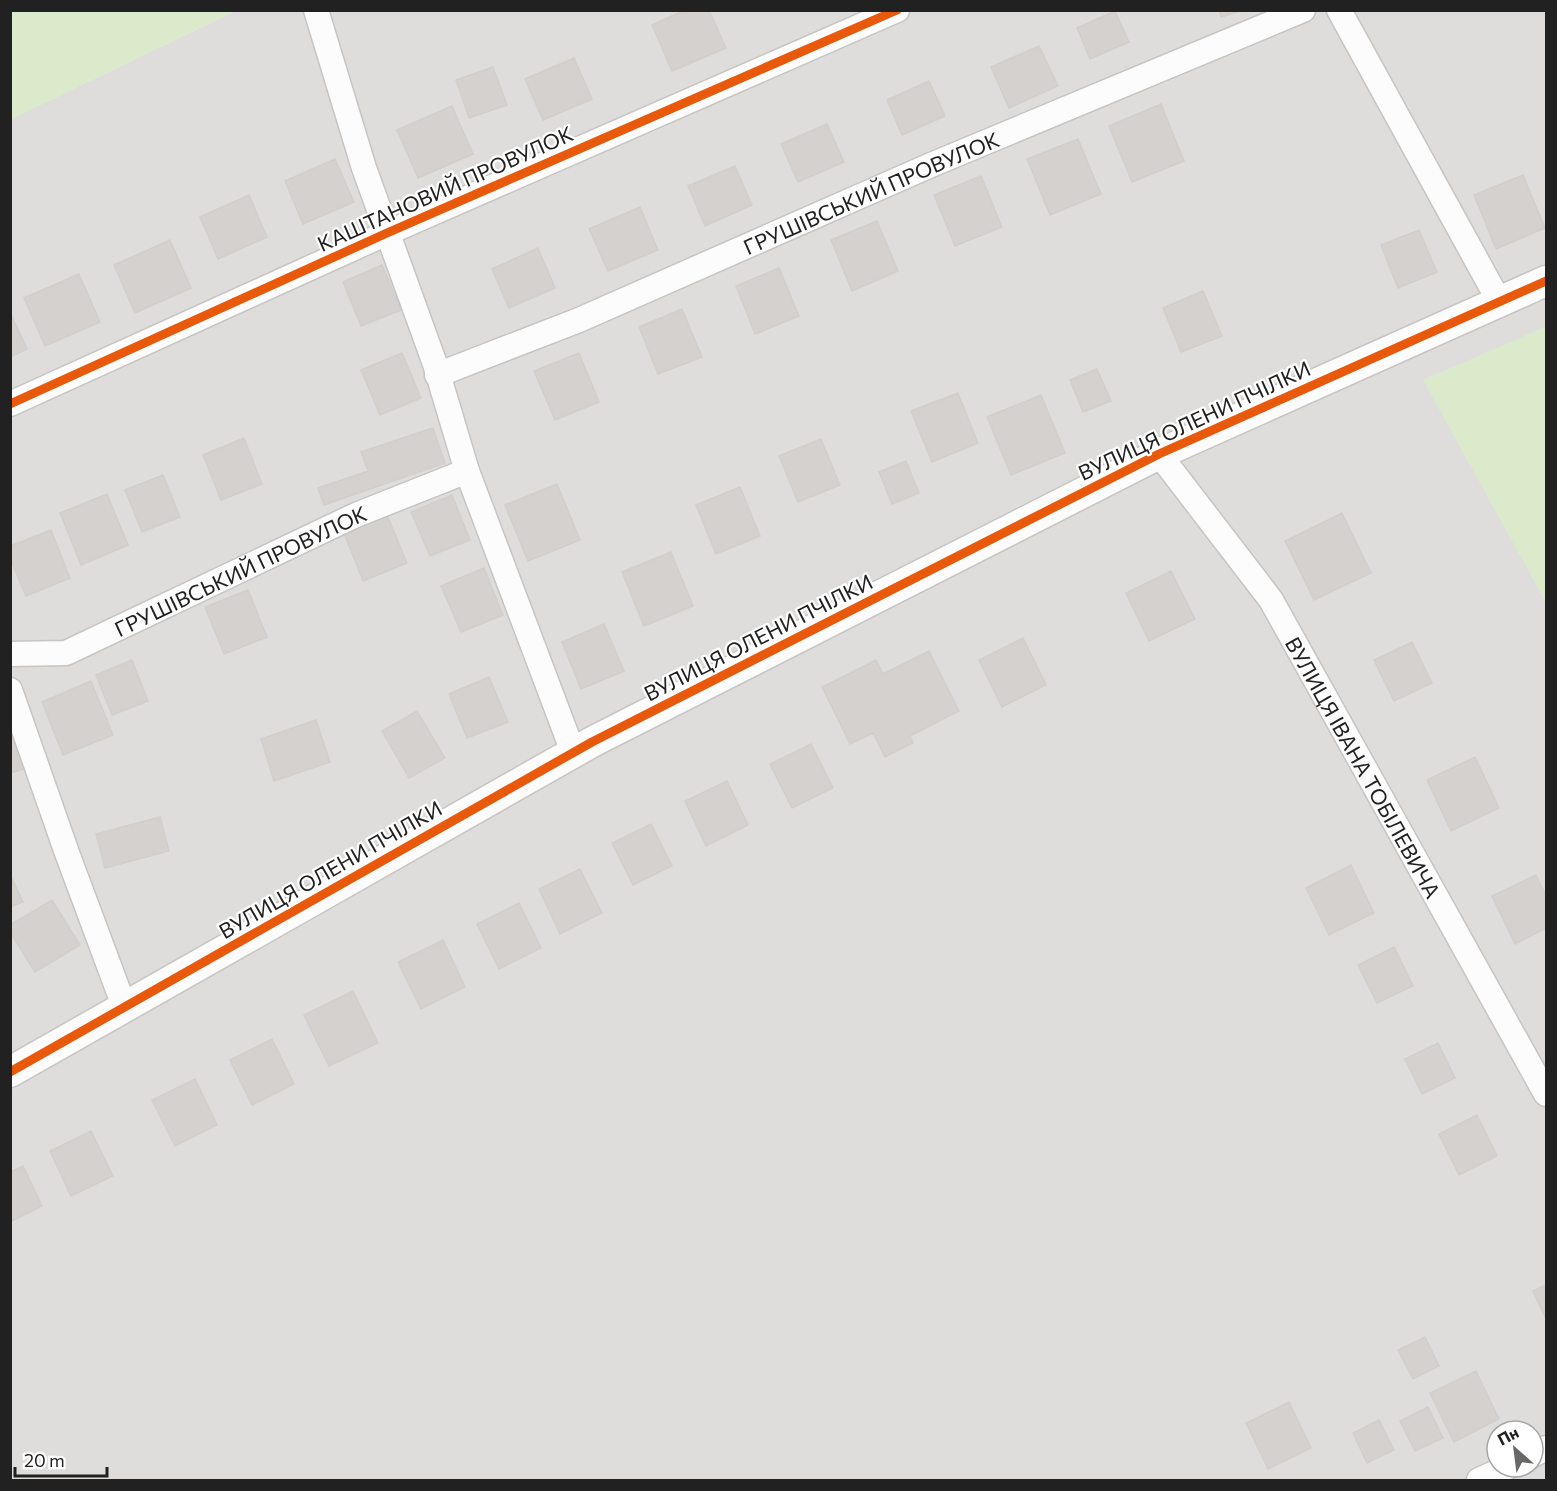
<svg xmlns="http://www.w3.org/2000/svg" width="1557" height="1491" font-family="Commissioner,sans-serif">
  <style>
    .residential { fill: #dedddb; fill-rule: evenodd }
    .grass { fill: #dbeaca }
    .building { fill: #d4d1ce; stroke: #d2cfcb; stroke-width: 1.5 }
    .lines { fill: none; stroke-linecap: round; stroke-linejoin: round }
    .minor-casing { stroke: #c6c5c4; stroke-width: 27 }
    .tertiary-casing { stroke: #c6c5c4; stroke-width: 33 }
    .minor { stroke: #fdfcfc; stroke-width: 24 }
    .tertiary { stroke: #fdfcfc; stroke-width: 30 }
    .cycleway-casing { stroke: #fff; stroke-width: 13 }
    .cycleway { stroke: #e8590c; stroke-width: 9 }
    .labels { text-anchor: middle; dominant-baseline: central; stroke-width: 4.5; stroke-linejoin: round; paint-order: stroke }
    .street-label { font-size: 21px; fill: #212121; stroke: #fff }
  </style>
  <rect width="100%" height="100%" fill="#efedea"/>
  <!-- residential -->
  <path class="residential" d="M 235,11 L 1546,11 L 1546,327 L 1424,380 L 1546,602 L 1546,1480 L 11,1480 L 11,119 ZM 1497,1431 L 1533,1431 L 1533,1467 L 1497,1467 Z"/>
  <!-- grass -->
  <path class="grass" d="M 11,10 L 235,10 L 235,11 L 11,119 Z
    M 1546,327 L 1546,602 L 1423,380 Z"/>
  <!-- building -->
  <path class="building" d="M 685,10 L 709,10 L 726,48 L 672,71 L 652,25 Z
    M 1219,10 L 1243,10 L 1221,17 Z
    M 1115,11 L 1129,42 L 1090,59 L 1077,28 Z
    M 1039,46 L 1058,86 L 1009,108 L 991,67 Z
    M 574,58 L 592,99 L 543,120 L 525,79 Z
    M 493,67 L 507,105 L 469,118 L 456,80 Z
    M 929,81 L 945,116 L 902,135 L 887,100 Z
    M 1161,104 L 1184,161 L 1132,182 L 1109,126 Z
    M 452,106 L 473,154 L 418,178 L 397,130 Z
    M 827,124 L 844,162 L 798,182 L 781,144 Z
    M 1078,139 L 1101,194 L 1050,215 L 1027,159 Z
    M 335,159 L 354,202 L 303,224 L 285,181 Z
    M 735,166 L 752,205 L 705,226 L 688,186 Z
    M 1523,175 L 1545,228 L 1496,249 L 1474,195 Z
    M 981,176 L 1002,227 L 955,246 L 934,195 Z
    M 249,195 L 267,237 L 218,259 L 200,217 Z
    M 640,207 L 658,250 L 608,271 L 589,229 Z
    M 877,221 L 898,271 L 852,291 L 831,240 Z
    M 1419,230 L 1437,272 L 1398,288 L 1381,245 Z
    M 170,240 L 191,288 L 135,313 L 114,265 Z
    M 538,248 L 555,288 L 509,308 L 492,269 Z
    M 382,265 L 401,310 L 361,326 L 343,282 Z
    M 779,268 L 799,316 L 755,334 L 736,286 Z
    M 79,274 L 100,322 L 45,346 L 24,298 Z
    M 1203,291 L 1222,336 L 1181,352 L 1163,308 Z
    M 682,309 L 702,357 L 658,374 L 639,327 Z
    M 10,312 L 27,349 L 10,357 Z
    M 402,353 L 421,398 L 380,415 L 361,370 Z
    M 579,353 L 599,402 L 555,420 L 534,371 Z
    M 1097,369 L 1111,401 L 1083,412 L 1070,380 Z
    M 958,393 L 978,443 L 932,462 L 911,411 Z
    M 1041,395 L 1065,453 L 1011,475 L 987,417 Z
    M 433,428 L 445,463 L 324,505 L 318,488 L 368,471 L 361,452 Z
    M 244,438 L 262,484 L 221,500 L 203,455 Z
    M 821,439 L 840,485 L 798,502 L 779,456 Z
    M 906,461 L 919,493 L 892,504 L 879,472 Z
    M 163,475 L 180,517 L 142,532 L 125,490 Z
    M 557,484 L 580,540 L 528,561 L 505,505 Z
    M 740,487 L 760,536 L 716,554 L 696,505 Z
    M 107,494 L 128,545 L 81,565 L 60,513 Z
    M 452,495 L 470,540 L 430,556 L 411,512 Z
    M 1342,513 L 1371,573 L 1314,600 L 1285,541 Z
    M 387,515 L 407,563 L 363,581 L 344,533 Z
    M 51,530 L 70,578 L 26,596 L 10,558 L 10,546 Z
    M 671,552 L 693,606 L 644,626 L 622,572 Z
    M 484,568 L 503,615 L 461,632 L 441,586 Z
    M 1171,571 L 1195,619 L 1149,641 L 1126,593 Z
    M 248,590 L 267,637 L 224,654 L 205,607 Z
    M 604,624 L 624,671 L 581,689 L 562,642 Z
    M 1023,638 L 1046,685 L 1002,707 L 979,660 Z
    M 1412,642 L 1432,683 L 1394,701 L 1374,660 Z
    M 929,651 L 959,711 L 910,736 L 913,743 L 885,757 L 873,733 L 850,744 L 822,687 L 876,660 L 883,674 Z
    M 132,660 L 148,701 L 112,715 L 96,675 Z
    M 489,677 L 508,722 L 467,738 L 449,694 Z
    M 91,681 L 113,735 L 63,755 L 42,702 Z
    M 417,711 L 445,758 L 409,778 L 382,731 Z
    M 316,720 L 330,762 L 274,781 L 261,739 Z
    M 10,730 L 24,769 L 10,773 Z
    M 811,744 L 833,788 L 792,808 L 770,764 Z
    M 1475,757 L 1499,808 L 1451,831 L 1427,780 Z
    M 727,781 L 748,825 L 706,846 L 685,801 Z
    M 160,817 L 169,851 L 105,868 L 96,834 Z
    M 651,824 L 672,866 L 633,885 L 612,843 Z
    M 1351,865 L 1374,913 L 1329,935 L 1306,888 Z
    M 580,869 L 602,913 L 560,934 L 539,889 Z
    M 10,874 L 23,902 L 10,907 Z
    M 1536,875 L 1546,896 L 1546,928 L 1515,944 L 1492,896 Z
    M 52,900 L 80,945 L 35,972 L 10,932 L 10,925 Z
    M 519,903 L 541,948 L 499,969 L 477,924 Z
    M 443,940 L 465,987 L 421,1009 L 398,962 Z
    M 1394,947 L 1413,986 L 1377,1003 L 1358,965 Z
    M 353,991 L 378,1043 L 329,1066 L 304,1015 Z
    M 272,1039 L 294,1084 L 252,1105 L 230,1060 Z
    M 1438,1043 L 1455,1078 L 1422,1094 L 1405,1059 Z
    M 195,1079 L 217,1125 L 175,1146 L 152,1100 Z
    M 1477,1115 L 1497,1156 L 1459,1175 L 1439,1134 Z
    M 91,1131 L 113,1176 L 71,1196 L 50,1151 Z
    M 23,1166 L 42,1206 L 10,1222 L 10,1172 Z
    M 1546,1285 L 1546,1319 L 1533,1291 Z
    M 1425,1337 L 1439,1366 L 1413,1379 L 1398,1350 Z
    M 1476,1371 L 1499,1419 L 1454,1442 L 1430,1393 Z
    M 1289,1402 L 1311,1448 L 1268,1469 L 1246,1423 Z
    M 1428,1407 L 1443,1438 L 1415,1451 L 1400,1421 Z
    M 1379,1420 L 1394,1450 L 1367,1463 L 1353,1433 Z"/>
  <g class="lines">
    <!-- minor casing -->
    <g class="minor-casing">
      <g id="minor">
        <path d="M 316,10 L 364,168 L 435,364 L 467,471 L 573,752"/>
        <path d="M 1339,10 L 1499,301"/>
        <path id="s1" d="M 437,375 L 579,320 L 931,165 L 1303,10"/>
        <path d="M 10,404 L 387,233 L 897,10"/>
        <path id="s2" d="M 1159,454 L 1271,600 L 1546,1094"/>
        <path id="s3" d="M 10,654 L 66,653 L 356,515 L 467,471"/>
        <path d="M 10,690 L 67,853 L 124,1006"/>
        <path d="M 1533,1455 L 1546,1448"/>
        <path d="M 1479,1480 L 1508,1467"/>
      </g>
    </g>
    <!-- tertiary casing -->
    <g class="tertiary-casing">
      <path id="tertiary" d="M 10,1072 L 592,742 L 1159,454 L 1546,281"/>
    </g>
    <!-- minor -->
    <use href="#minor" class="minor"/>
    <!-- tertiary -->
    <use href="#tertiary" class="tertiary"/>
    <!-- cycleway casing -->
    <g class="cycleway-casing">
      <path id="cycleway" d="M 10,404 L 387,233 L 897,10
        M 10,1072 L 592,742 L 1159,454 L 1546,281"/>
    </g>
    <!-- cycleway -->
    <use href="#cycleway" class="cycleway"/>
  </g>
  <g class="labels">
    <!-- street labels -->
    <g class="street-label">
      <text transform="translate(445 188) rotate(-24)">КАШТАНОВИЙ ПРОВУЛОК</text>
      <text stroke="none"><textPath href="#s1" startOffset="471">ГРУШІВСЬКИЙ ПРОВУЛОК</textPath></text>
      <text transform="translate(1194 420) rotate(-25)">ВУЛИЦЯ ОЛЕНИ ПЧІЛКИ</text>
      <text stroke="none"><textPath href="#s3" startOffset="249">ГРУШІВСЬКИЙ ПРОВУЛОК</textPath></text>
      <text transform="translate(758 637) rotate(-27)">ВУЛИЦЯ ОЛЕНИ ПЧІЛКИ</text>
      <text stroke="none"><textPath href="#s2" startOffset="375">ВУЛИЦЯ ІВАНА ТОБІЛЕВИЧА</textPath></text>
      <text transform="translate(330 869) rotate(-30)">ВУЛИЦЯ ОЛЕНИ ПЧІЛКИ</text>
    </g>
  </g>
  <!-- border -->
  <rect width="1557" height="1491" fill="none" stroke="#212121" stroke-width="24"/>
  <!-- north arrow -->
  <g transform="translate(1515 1449) rotate(332)"><circle r="28" fill="#ffffff" stroke="#a6a6a6" stroke-width="1.5"/>
  <path d="M0-4.5L10 22L0 15L-10 22Z" fill="#696867"/>
  <text y="-9" font-size="16" font-weight="bold" text-anchor="middle" fill="#212121">Пн</text>
  </g>
  <!-- scale -->
  <path d="M15 1467v9h92v-9" fill="none" stroke="#212121" stroke-width="3"/>
  <text x="24" y="1467" font-size="18" fill="#212121" stroke="#ffffff" stroke-width="4.5" paint-order="stroke">20 m</text>
</svg>
